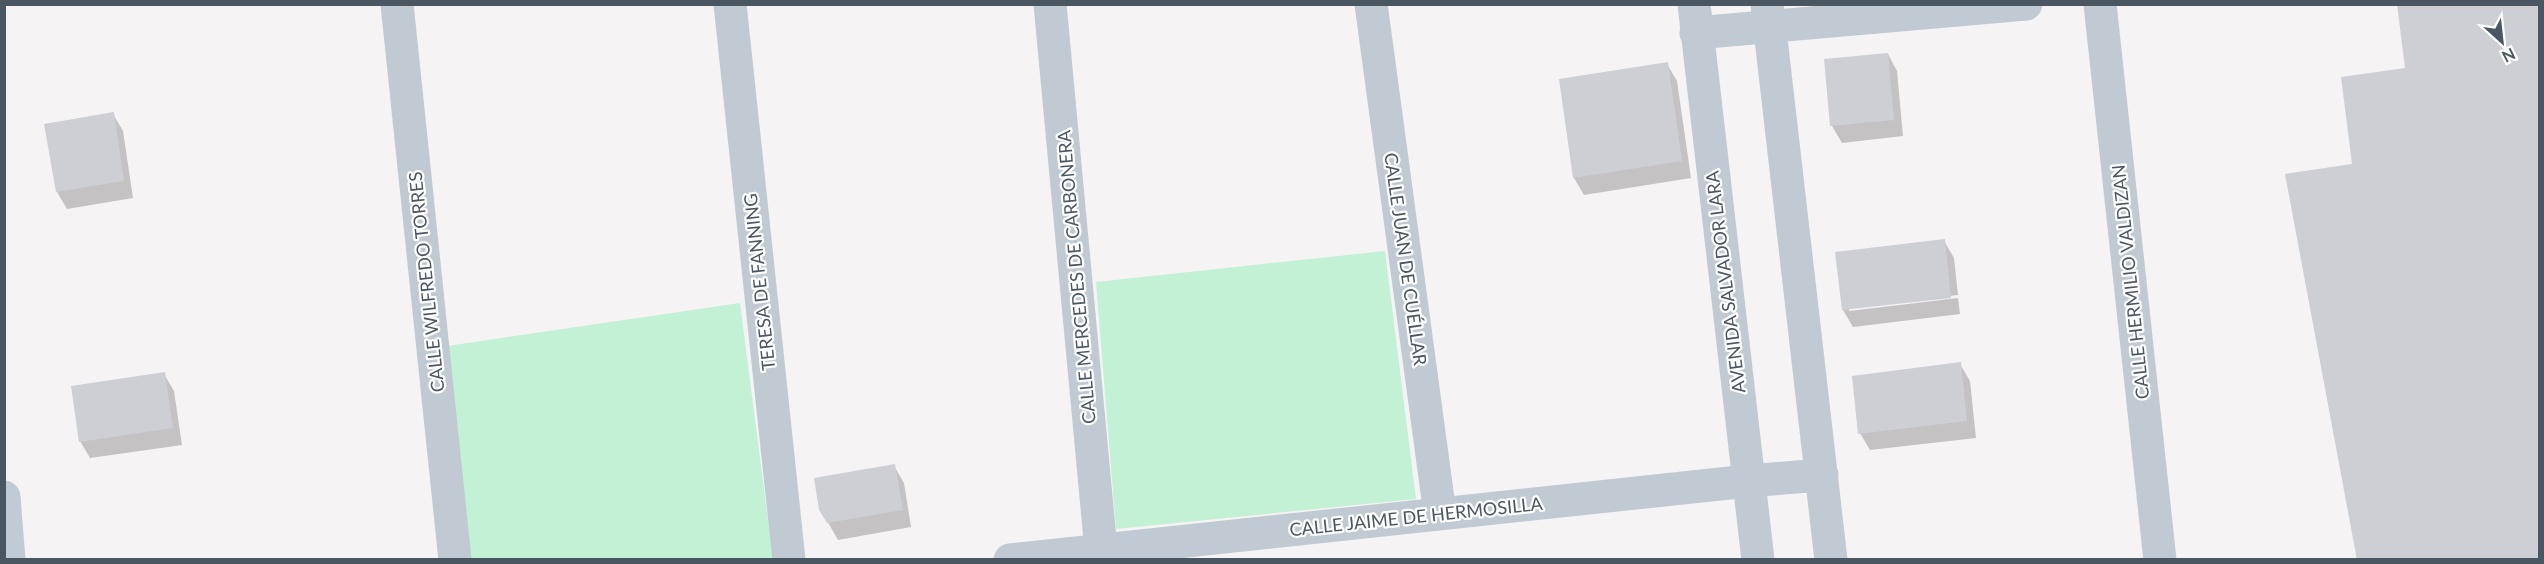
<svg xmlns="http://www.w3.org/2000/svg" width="2544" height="564" font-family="Lato,sans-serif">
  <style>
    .green { fill: #c3f1d5 }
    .shadow { fill: #0003 }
    .building { fill: #cdcfd5 }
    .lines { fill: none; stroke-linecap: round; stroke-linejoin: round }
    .minor { stroke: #c1cad2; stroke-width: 33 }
    .tertiary { stroke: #c1cad2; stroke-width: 33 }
    .secondary { stroke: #c1cbd6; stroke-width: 33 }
    .labels { text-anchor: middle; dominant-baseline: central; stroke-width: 4.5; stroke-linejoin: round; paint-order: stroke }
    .street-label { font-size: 18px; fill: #4a5661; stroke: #fff }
  </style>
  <rect width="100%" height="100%" fill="#f5f3f3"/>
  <!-- green -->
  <path class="green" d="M 1385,251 L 1416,499 L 1116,529 L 1096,282 Z
    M 740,303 L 773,559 L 451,559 L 434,348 Z"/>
  <!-- shadow -->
  <path class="shadow" d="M 1888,54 L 1897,71 L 1903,136 L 1842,143 L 1832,126 L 1826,60 Z
    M 1667,64 L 1677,81 L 1691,178 L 1584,195 L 1574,178 L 1561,80 Z
    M 113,114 L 123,131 L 133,198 L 67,209 L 57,192 Z
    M 1944,241 L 1954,258 L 1958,295 L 1849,308 L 1849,311 L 1958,298 L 1960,314 L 1853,327 L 1843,310 L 1837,253 Z
    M 1960,364 L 1970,381 L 1976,438 L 1870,450 L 1860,433 Z
    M 164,374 L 174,391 L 182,445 L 90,458 L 80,441 Z
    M 894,466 L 904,483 L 911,527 L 838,540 L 821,510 Z"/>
  <!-- building -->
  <path class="building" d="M 2397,4 L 2540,4 L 2540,560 L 2357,560 L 2285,174 L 2352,164 L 2341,77 L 2405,68 Z
    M 1888,53 L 1894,120 L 1830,126 L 1824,59 Z
    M 1668,62 L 1682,161 L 1573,178 L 1559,79 Z
    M 114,112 L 124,181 L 56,192 L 44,124 Z
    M 1945,239 L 1951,298 L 1842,310 L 1835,252 Z
    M 1961,362 L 1967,421 L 1858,434 L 1852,376 Z
    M 165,372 L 173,428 L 79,442 L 71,386 Z
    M 895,464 L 903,510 L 827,523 L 819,510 L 814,478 Z"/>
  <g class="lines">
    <!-- minor -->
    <path class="minor" d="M 397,4 L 455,560
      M 730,4 L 789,560
      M 1050,4 L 1101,550
      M 1371,4 L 1440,514
      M 2100,4 L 2160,560
      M 1696,33 L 2026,4
      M 1010,560 L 1748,481 L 1822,475"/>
    <!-- tertiary -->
    <path class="tertiary" d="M 1694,4 L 1758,560
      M 1767,4 L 1831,560"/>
    <!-- secondary -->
    <path class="secondary" d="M 4,497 L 9,560"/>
  </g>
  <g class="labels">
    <!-- street labels -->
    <g class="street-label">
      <text transform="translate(1406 259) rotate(82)">CALLE JUAN DE CUÉLLAR</text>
      <text transform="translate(1076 277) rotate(-95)">CALLE MERCEDES DE CARBONERA</text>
      <text transform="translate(426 282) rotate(-96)">CALLE WILFREDO TORRES</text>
      <text transform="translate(759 282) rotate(-96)">TERESA DE FANNING</text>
      <text transform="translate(1725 282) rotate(-97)">AVENIDA SALVADOR LARA</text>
      <text transform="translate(2130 282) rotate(-96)">CALLE HERMILIO VALDIZAN</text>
      <text transform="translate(1416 516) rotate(-6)">CALLE JAIME DE HERMOSILLA</text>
    </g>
  </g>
  <!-- border -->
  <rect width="2544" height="564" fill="none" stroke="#4a5661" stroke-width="12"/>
  <!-- north arrow -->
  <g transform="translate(2502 42) rotate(153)" stroke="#ffffff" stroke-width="4.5" paint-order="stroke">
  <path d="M0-4.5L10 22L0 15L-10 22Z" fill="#4a5661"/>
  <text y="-9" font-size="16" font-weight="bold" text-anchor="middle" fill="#4a5661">N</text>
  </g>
</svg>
